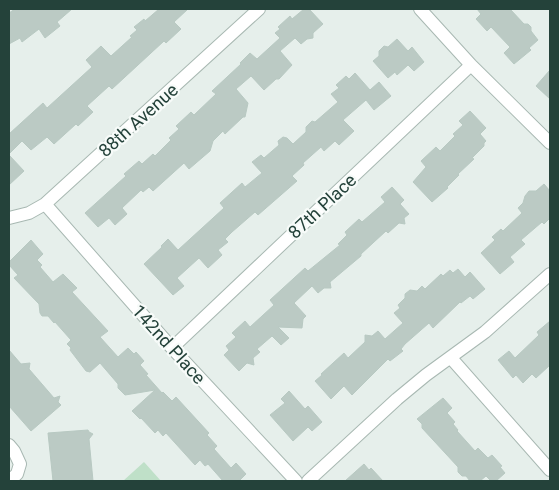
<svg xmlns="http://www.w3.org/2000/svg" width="559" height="490" font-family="Roboto,sans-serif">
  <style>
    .green { fill: #bfe0c8 }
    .building { fill: #bbcac4; stroke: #b8c9c2 }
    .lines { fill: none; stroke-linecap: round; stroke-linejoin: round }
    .street-casing { stroke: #a8b8b2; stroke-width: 14 }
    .street { stroke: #fff; stroke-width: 12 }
    .labels { text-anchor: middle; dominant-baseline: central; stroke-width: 4.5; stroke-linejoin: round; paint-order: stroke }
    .street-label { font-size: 18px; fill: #24423a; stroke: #f7fbf9 }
  </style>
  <rect width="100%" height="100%" fill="#e6efeb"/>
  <!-- green -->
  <path class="green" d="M 144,462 L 161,481 L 123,481 Z"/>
  <!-- building -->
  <path class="building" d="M 15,9 L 72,9 L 57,22 L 60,26 L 45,38 L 39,29 L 22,42 L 20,38 L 9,44 L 9,13 Z
    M 159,9 L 188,9 L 174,22 L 181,29 L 166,43 L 164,41 L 112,89 L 109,86 L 87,106 L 93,112 L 78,126 L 76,124 L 54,144 L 47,137 L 31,150 L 22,141 L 9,154 L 9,134 L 43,103 L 47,108 L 92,67 L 86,60 L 101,46 L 111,56 L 132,37 L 130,36 L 137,30 L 134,27 L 144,19 L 145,21 Z
    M 304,9 L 309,9 L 323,24 L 313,33 L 313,38 L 307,39 L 301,44 L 295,38 L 280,51 L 292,65 L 279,79 L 276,79 L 264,90 L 251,76 L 236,89 L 248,103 L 245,117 L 243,117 L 225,134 L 223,131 L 213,141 L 210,151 L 189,169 L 184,163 L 153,191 L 149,187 L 143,192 L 141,190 L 122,208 L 127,214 L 115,225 L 109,218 L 98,227 L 85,213 L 126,176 L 124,174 L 139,161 L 142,164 L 153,154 L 155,156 L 171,140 L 169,138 L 179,129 L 176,126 L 191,112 L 194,115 L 216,94 L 212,91 L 241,64 L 240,63 L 250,53 L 257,59 L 280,38 L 275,33 L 280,29 L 278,27 L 290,16 L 292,19 Z
    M 477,9 L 510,9 L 524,24 L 528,24 L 531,27 L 531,31 L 538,40 L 529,48 L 531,50 L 514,64 L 504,53 L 510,47 L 491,27 L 487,31 L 476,19 L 481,14 Z
    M 397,39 L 408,51 L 412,47 L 424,62 L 414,71 L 408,65 L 397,75 L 395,72 L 388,78 L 373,61 L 379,56 L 379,51 L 384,46 L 388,47 Z
    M 550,70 L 550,99 L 536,86 Z
    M 355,73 L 370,90 L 379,82 L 391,96 L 374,110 L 366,100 L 343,120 L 354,131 L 339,145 L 335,141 L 324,151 L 321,147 L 303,163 L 304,165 L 292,176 L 297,181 L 258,215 L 255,212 L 232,232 L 225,239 L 228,242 L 218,250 L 222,255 L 208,268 L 199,258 L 177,278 L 184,286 L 173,295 L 144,264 L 162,247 L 161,246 L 168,239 L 178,250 L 224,208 L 220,203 L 242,183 L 245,187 L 262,173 L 252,162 L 261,155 L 264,158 L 279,145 L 278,141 L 283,137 L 287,138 L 293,144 L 306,132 L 306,127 L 312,121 L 315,122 L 338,102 L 331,94 L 339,88 L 336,85 L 346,76 L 349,79 Z
    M 470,111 L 486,128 L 480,134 L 486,141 L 484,143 L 484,146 L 472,158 L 474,159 L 458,174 L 459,175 L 447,187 L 448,188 L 432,202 L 413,182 L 426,167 L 421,161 L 436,147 L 440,151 L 455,136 L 453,134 L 463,125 L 459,121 Z
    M 9,155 L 24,171 L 9,185 Z
    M 544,184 L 550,191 L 550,218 L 544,224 L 542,222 L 521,240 L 525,244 L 510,257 L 514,262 L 500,274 L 481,253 L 495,240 L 492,237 L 501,229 L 503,231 L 522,213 L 518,208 L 523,203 L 525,196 L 529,191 L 536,191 Z
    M 392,187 L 404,200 L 400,204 L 409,214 L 404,218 L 405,224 L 399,223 L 388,233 L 386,231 L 361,254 L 361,256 L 330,282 L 331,288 L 324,288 L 318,293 L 312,286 L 294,303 L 306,316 L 303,319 L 302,328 L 278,327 L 289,338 L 281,345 L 272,336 L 257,349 L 260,352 L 253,358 L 254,365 L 247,363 L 239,371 L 224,355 L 229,350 L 226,346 L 236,337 L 232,333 L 245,321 L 250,327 L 274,305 L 270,300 L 305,268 L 308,271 L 340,245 L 338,244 L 347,235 L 345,232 L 359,219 L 362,222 L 385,202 L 381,197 Z
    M 31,240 L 43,254 L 37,260 L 42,265 L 40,267 L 53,282 L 63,274 L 77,288 L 72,292 L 108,331 L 100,337 L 118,357 L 128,348 L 134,354 L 136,352 L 144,361 L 140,365 L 148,374 L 146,375 L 162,393 L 163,392 L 172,401 L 176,397 L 209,433 L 207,435 L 217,446 L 214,449 L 231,468 L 236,463 L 246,474 L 239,481 L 223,481 L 208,464 L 205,466 L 200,460 L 195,465 L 166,433 L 163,436 L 158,430 L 155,433 L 141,418 L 140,419 L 132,411 L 155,390 L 125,395 L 118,388 L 118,384 L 100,363 L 90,372 L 86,371 L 70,350 L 71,348 L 67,344 L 71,340 L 55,322 L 54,323 L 48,316 L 42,316 L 40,313 L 39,304 L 14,278 L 18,275 L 9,265 L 9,262 Z
    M 458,269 L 465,277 L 470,272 L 485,289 L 473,299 L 470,296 L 461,303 L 460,302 L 433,328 L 429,323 L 405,344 L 401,349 L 403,351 L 390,361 L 388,359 L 352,395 L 344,386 L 331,399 L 315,381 L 322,375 L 321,374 L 344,353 L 348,358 L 365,342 L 365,335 L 372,336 L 378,331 L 385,339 L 403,323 L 394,313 L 400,308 L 398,305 L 405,298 L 405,294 L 410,290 L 417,291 L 422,286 L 425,289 L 441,274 L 443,276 L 450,270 L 453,273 Z
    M 550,321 L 550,365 L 536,378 L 532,374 L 523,383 L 516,375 L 513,378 L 498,360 L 509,351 L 515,358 L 539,335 L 537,332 Z
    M 9,350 L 21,364 L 30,363 L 29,369 L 54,398 L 60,396 L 58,402 L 61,405 L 31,431 L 9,406 Z
    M 289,391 L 305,409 L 308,406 L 322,422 L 312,431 L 308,427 L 293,441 L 270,415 L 285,403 L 281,399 Z
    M 443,398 L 452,408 L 447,413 L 455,422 L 453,424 L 458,430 L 457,431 L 475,451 L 478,448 L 488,458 L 492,455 L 502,466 L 500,467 L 505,473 L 496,481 L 491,481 L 486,476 L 480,481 L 470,481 L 466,476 L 462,476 L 458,472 L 458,467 L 422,428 L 422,424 L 417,419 Z
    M 88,430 L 89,432 L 93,434 L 89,439 L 93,481 L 53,481 L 48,433 Z
    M 364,464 L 369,470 L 371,468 L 383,481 L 345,481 Z"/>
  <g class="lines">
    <!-- street casing -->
    <g class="street-casing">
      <path id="street" d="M 420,9 L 471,65 L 550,143
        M 45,204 L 172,348 L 296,481
        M 9,218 L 29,213 L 45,204 L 259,9
        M 172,348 L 471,65
        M 451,358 L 550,470
        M 9,445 L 14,451 L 20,464 L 17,474 L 9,481
        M 308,481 L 397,399 L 426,375 L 485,332 L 550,274"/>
    </g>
    <!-- street -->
    <use href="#street" class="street"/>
  </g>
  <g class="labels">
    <!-- street labels -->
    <g class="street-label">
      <text transform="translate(138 120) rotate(-42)">88th Avenue</text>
      <text transform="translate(322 206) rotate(-43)">87th Place</text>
      <text transform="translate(169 344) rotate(48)">142nd Place</text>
    </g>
  </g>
  <!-- border -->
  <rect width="559" height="490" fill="none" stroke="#24423a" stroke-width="20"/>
</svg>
